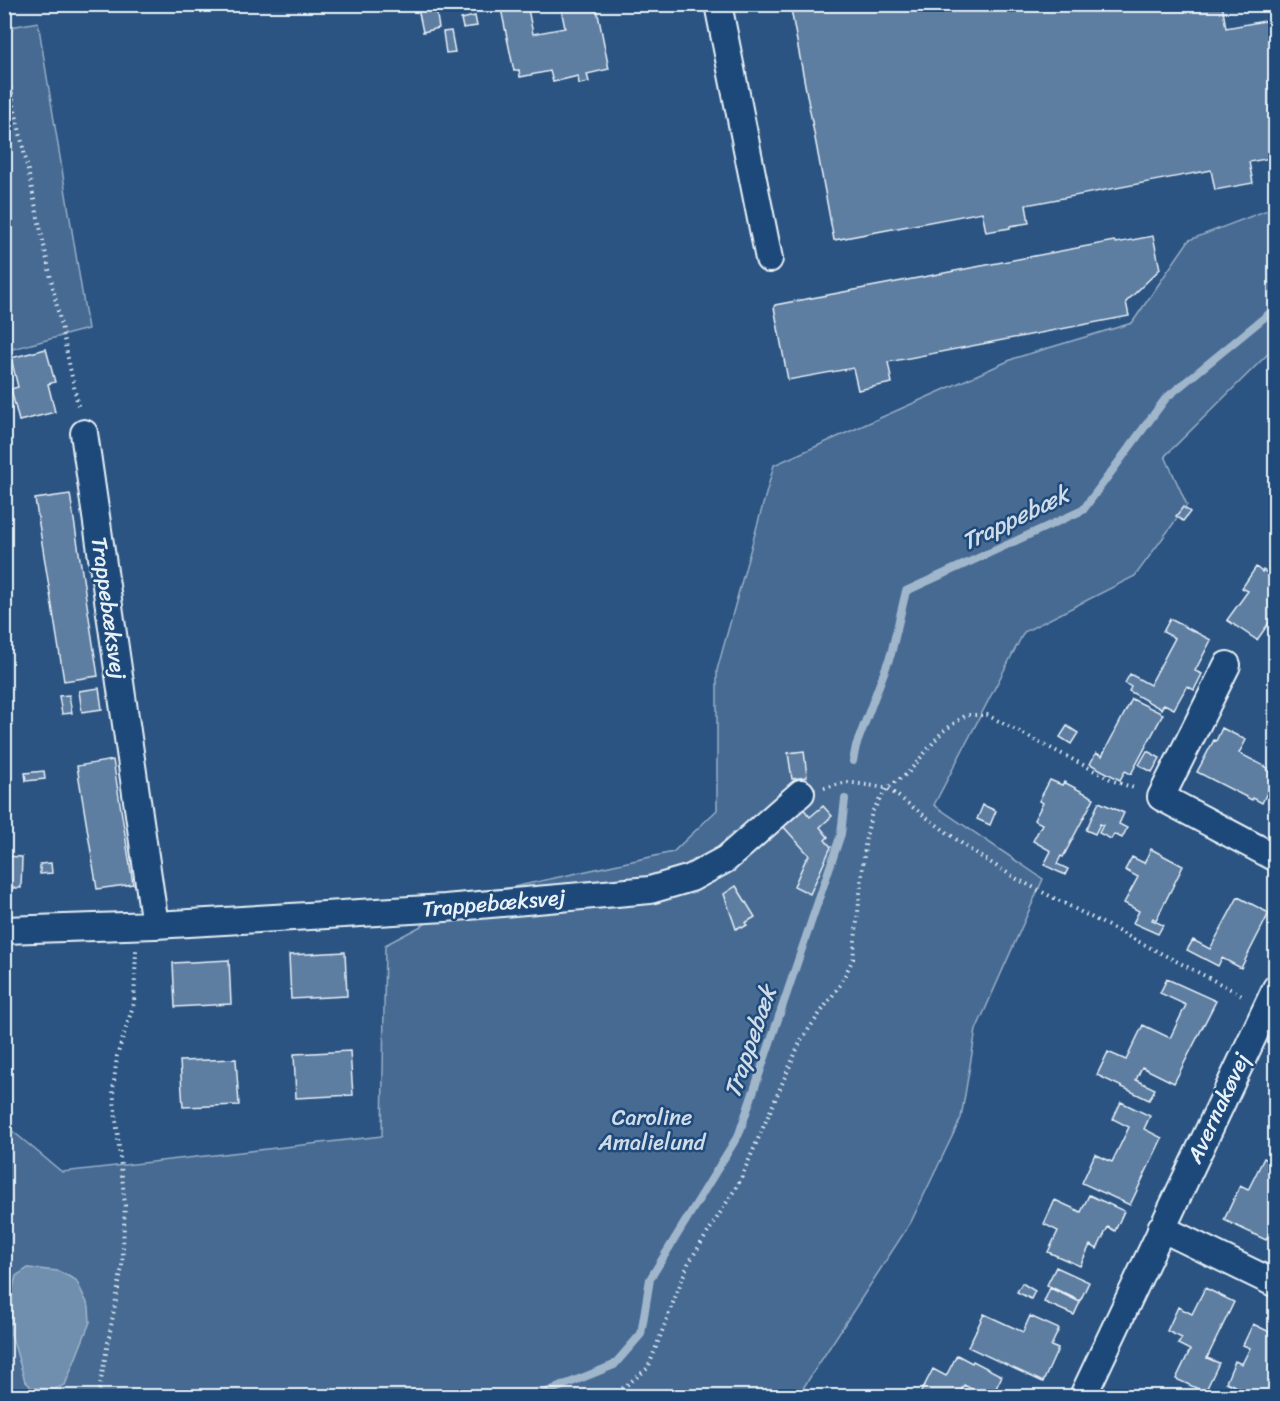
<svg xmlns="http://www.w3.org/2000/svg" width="1280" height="1401" font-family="Sriracha,sans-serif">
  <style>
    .green { fill: #476b93; stroke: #98aec6; stroke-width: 1.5 }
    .water { fill: #708ead; stroke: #a0b6cb; stroke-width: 1.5 }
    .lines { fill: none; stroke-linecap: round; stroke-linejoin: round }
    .stream { stroke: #a0b6cb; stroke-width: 8 }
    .building { fill: #5d7da1; stroke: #e8f1f8; stroke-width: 1.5 }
    .minor-casing { stroke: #e8f1f8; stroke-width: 30 }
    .path { stroke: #e8f1f8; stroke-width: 4; stroke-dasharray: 1.5 4.5; stroke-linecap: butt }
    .minor { stroke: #1f4a7a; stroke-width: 26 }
    .labels { text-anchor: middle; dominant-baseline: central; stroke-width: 5; stroke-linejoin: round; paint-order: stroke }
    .street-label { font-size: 22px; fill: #e8f1f8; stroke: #1f4a7a }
    .park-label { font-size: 22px; fill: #d0dde9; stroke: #1f4a7a }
    .water-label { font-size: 24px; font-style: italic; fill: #d0dde9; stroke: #1f4a7a }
  </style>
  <rect width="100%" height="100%" fill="#2b5482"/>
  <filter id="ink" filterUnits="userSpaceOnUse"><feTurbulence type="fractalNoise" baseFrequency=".0167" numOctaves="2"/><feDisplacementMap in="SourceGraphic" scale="12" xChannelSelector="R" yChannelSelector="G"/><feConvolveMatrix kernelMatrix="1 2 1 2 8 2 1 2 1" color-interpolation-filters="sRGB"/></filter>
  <g filter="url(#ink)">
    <!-- green -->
    <path class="green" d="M 38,22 L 88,329 L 5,351 L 4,222 L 8,220 L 4,204 L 5,28 Z
      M 1275,207 L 1275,347 L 1165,456 L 1187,505 L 1135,576 L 1024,632 L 934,805 L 1043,879 L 976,1030 L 961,1118 L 911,1222 L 798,1396 L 5,1396 L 4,1124 L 62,1172 L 382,1136 L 385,945 L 482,894 L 673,852 L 717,810 L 717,670 L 774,465 L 1015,358 L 1132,323 L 1189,240 Z"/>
    <!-- water -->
    <path class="water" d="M 28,1268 L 58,1271 L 76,1280 L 89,1307 L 90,1322 L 65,1385 L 55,1389 L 32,1388 L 25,1381 L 11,1334 L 11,1295 L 16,1276 Z"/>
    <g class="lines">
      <!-- stream -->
      <path class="stream" d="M 853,761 L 856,746 L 891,654 L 906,591 L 1083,510 L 1166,398 L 1276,308
        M 537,1396 L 614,1365 L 641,1334 L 650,1279 L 739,1134 L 841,834 L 845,799"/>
    </g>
    <!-- building -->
    <path class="building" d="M 397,4 L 435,4 L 439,28 L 423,32 L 418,8 L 398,10 Z
      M 500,4 L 527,4 L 533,34 L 565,28 L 560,4 L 596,4 L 609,69 L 587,74 L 589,82 L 579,84 L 578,76 L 553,82 L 550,71 L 520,77 L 519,70 L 514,71 Z
      M 790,4 L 1222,4 L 1226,28 L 1276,19 L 1276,157 L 1249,162 L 1253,183 L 1215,190 L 1211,170 L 1026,205 L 1029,223 L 1010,226 L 1010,228 L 986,232 L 982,212 L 834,240 Z
      M 475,16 L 477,26 L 463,28 L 461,19 Z
      M 451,31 L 455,52 L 446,53 L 443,32 Z
      M 1153,236 L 1160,269 L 1126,302 L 1129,316 L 888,362 L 892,383 L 858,390 L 853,368 L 788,380 L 774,307 L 775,305 L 1114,241 L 1116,243 Z
      M 46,349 L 55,382 L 48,384 L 55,412 L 19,421 L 11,389 L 18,387 L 11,358 Z
      M 70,494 L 98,676 L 64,681 L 35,499 Z
      M 1183,507 L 1190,512 L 1183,521 L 1176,516 Z
      M 1256,567 L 1262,572 L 1263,570 L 1276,578 L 1276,618 L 1273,622 L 1271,620 L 1257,640 L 1227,620 L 1248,591 L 1242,588 Z
      M 1170,619 L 1211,640 L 1195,671 L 1202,674 L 1194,690 L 1187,686 L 1174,709 L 1164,704 L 1161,709 L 1129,691 L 1131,687 L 1125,683 L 1130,674 L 1150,685 L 1175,638 L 1163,632 Z
      M 99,688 L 102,709 L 82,712 L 79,691 Z
      M 69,695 L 72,713 L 62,714 L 59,696 Z
      M 1132,699 L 1163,714 L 1131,774 L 1125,771 L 1120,780 L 1090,764 L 1096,753 L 1102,756 Z
      M 1067,726 L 1078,733 L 1071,744 L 1060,737 Z
      M 1222,728 L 1246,740 L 1239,753 L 1268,768 L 1267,770 L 1276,774 L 1262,803 L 1253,798 L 1252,800 L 1197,772 L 1214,740 L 1216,741 Z
      M 804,751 L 807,777 L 792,779 L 788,753 Z
      M 1147,751 L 1160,758 L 1152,772 L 1139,765 Z
      M 113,760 L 133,884 L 97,889 L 77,766 Z
      M 44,771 L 45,779 L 26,781 L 25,773 Z
      M 1050,780 L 1062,785 L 1064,782 L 1094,798 L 1063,857 L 1061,856 L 1057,864 L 1068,869 L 1065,875 L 1044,865 L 1051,851 L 1033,841 L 1042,824 L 1034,820 L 1043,803 L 1039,801 Z
      M 1099,802 L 1124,813 L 1119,824 L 1127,828 L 1122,838 L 1114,834 L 1111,839 L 1099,833 L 1103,825 L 1100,824 L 1095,834 L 1086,830 Z
      M 983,805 L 996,811 L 990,825 L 977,819 Z
      M 823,806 L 832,816 L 820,827 L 828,837 L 825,840 L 831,847 L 810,894 L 794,886 L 806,859 L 807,859 L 809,855 L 782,825 L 802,807 L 810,817 Z
      M 1151,849 L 1183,866 L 1156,920 L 1153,918 L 1152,920 L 1163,925 L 1158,934 L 1133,923 L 1139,911 L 1124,903 L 1138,877 L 1125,870 L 1132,857 L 1144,863 Z
      M 4,856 L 22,857 L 21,888 L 4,888 Z
      M 51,863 L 52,873 L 40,874 L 40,864 Z
      M 736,886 L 755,917 L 745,923 L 747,925 L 742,928 L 741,926 L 736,929 L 724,894 Z
      M 1238,897 L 1269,913 L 1241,968 L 1222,958 L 1218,966 L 1187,950 L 1193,940 L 1210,949 Z
      M 345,952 L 347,996 L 291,999 L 289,955 Z
      M 229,960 L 231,1004 L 175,1007 L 173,963 Z
      M 1167,979 L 1216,1001 L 1174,1083 L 1142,1067 L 1136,1080 L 1155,1089 L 1149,1100 L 1097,1075 L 1108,1052 L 1126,1060 L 1143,1025 L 1170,1038 L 1186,1005 L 1160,993 Z
      M 350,1051 L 353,1095 L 296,1098 L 294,1054 Z
      M 236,1059 L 239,1105 L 183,1107 L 180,1061 Z
      M 1121,1102 L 1150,1116 L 1144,1129 L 1162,1138 L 1130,1205 L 1082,1183 L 1095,1154 L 1112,1162 L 1129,1127 L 1113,1119 Z
      M 1272,1150 L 1276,1152 L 1276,1221 L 1266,1240 L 1224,1220 L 1240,1186 L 1248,1190 L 1264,1158 L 1268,1160 Z
      M 1089,1195 L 1124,1211 L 1115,1231 L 1108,1227 L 1097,1249 L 1090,1245 L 1080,1266 L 1048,1252 L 1058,1231 L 1044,1224 L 1055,1200 L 1081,1212 Z
      M 1056,1267 L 1089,1282 L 1080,1301 L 1047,1285 Z
      M 1022,1283 L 1035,1291 L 1031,1299 L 1017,1292 Z
      M 1050,1288 L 1080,1302 L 1074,1315 L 1044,1302 Z
      M 1205,1288 L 1234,1302 L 1207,1358 L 1219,1363 L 1205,1392 L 1176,1379 L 1190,1350 L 1178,1344 L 1182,1338 L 1167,1331 L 1178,1307 L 1192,1314 Z
      M 984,1314 L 1023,1332 L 1030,1316 L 1059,1329 L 1051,1346 L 1058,1349 L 1043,1382 L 968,1347 Z
      M 1253,1324 L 1276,1335 L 1275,1396 L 1257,1396 L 1226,1382 L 1235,1361 L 1242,1364 L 1250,1348 L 1243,1345 Z
      M 957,1355 L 972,1363 L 973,1361 L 1002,1376 L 992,1396 L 985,1396 L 964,1385 L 958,1396 L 919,1396 L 933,1369 L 946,1376 Z"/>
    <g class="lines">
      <!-- minor casing -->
      <g class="minor-casing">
        <path id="minor" d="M 718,4 L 769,259
          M 84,433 L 155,925
          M 1227,665 L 1161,797 L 1276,858
          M 4,930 L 155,925 L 445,908 L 650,890 L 691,878 L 726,859 L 801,793
          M 1161,1228 L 1276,1284
          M 1083,1396 L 1276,988"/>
      </g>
      <!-- path -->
      <path class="path" d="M 4,58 L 79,410
        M 824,788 L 847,782 L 887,788 L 972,851 L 1017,879 L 1244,996
        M 98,1396 L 122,1267 L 125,1205 L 113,1090 L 117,1056 L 134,1003 L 136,950
        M 613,1396 L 648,1368 L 688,1264 L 739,1183 L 801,1040 L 840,985 L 853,959 L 866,837 L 872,812 L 887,788 L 908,773 L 942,732 L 966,715 L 987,715 L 1114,781 L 1137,789"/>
      <!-- minor -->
      <use href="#minor" class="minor"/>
    </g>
  </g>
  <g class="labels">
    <!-- street labels -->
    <g class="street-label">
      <text transform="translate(109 608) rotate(82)">Trappebæksvej</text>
      <text transform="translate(494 903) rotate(-5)">Trappebæksvej</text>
      <text transform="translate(1218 1108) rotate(-65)">Avernakøvej</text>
    </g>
    <!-- park labels -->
    <g class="park-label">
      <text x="652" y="1117">Caroline<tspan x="652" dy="25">Amalielund</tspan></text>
    </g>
    <!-- water labels -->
    <g class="water-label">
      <text transform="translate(1015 518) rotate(-26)">Trappebæk</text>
      <text transform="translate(750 1042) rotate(-71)">Trappebæk</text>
    </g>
  </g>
  <!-- margin -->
  <rect width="1280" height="1401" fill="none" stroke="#1f4a7a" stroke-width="24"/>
  <rect x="12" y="12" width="1256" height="1377" fill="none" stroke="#e8f1f8" stroke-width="2" filter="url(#ink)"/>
</svg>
